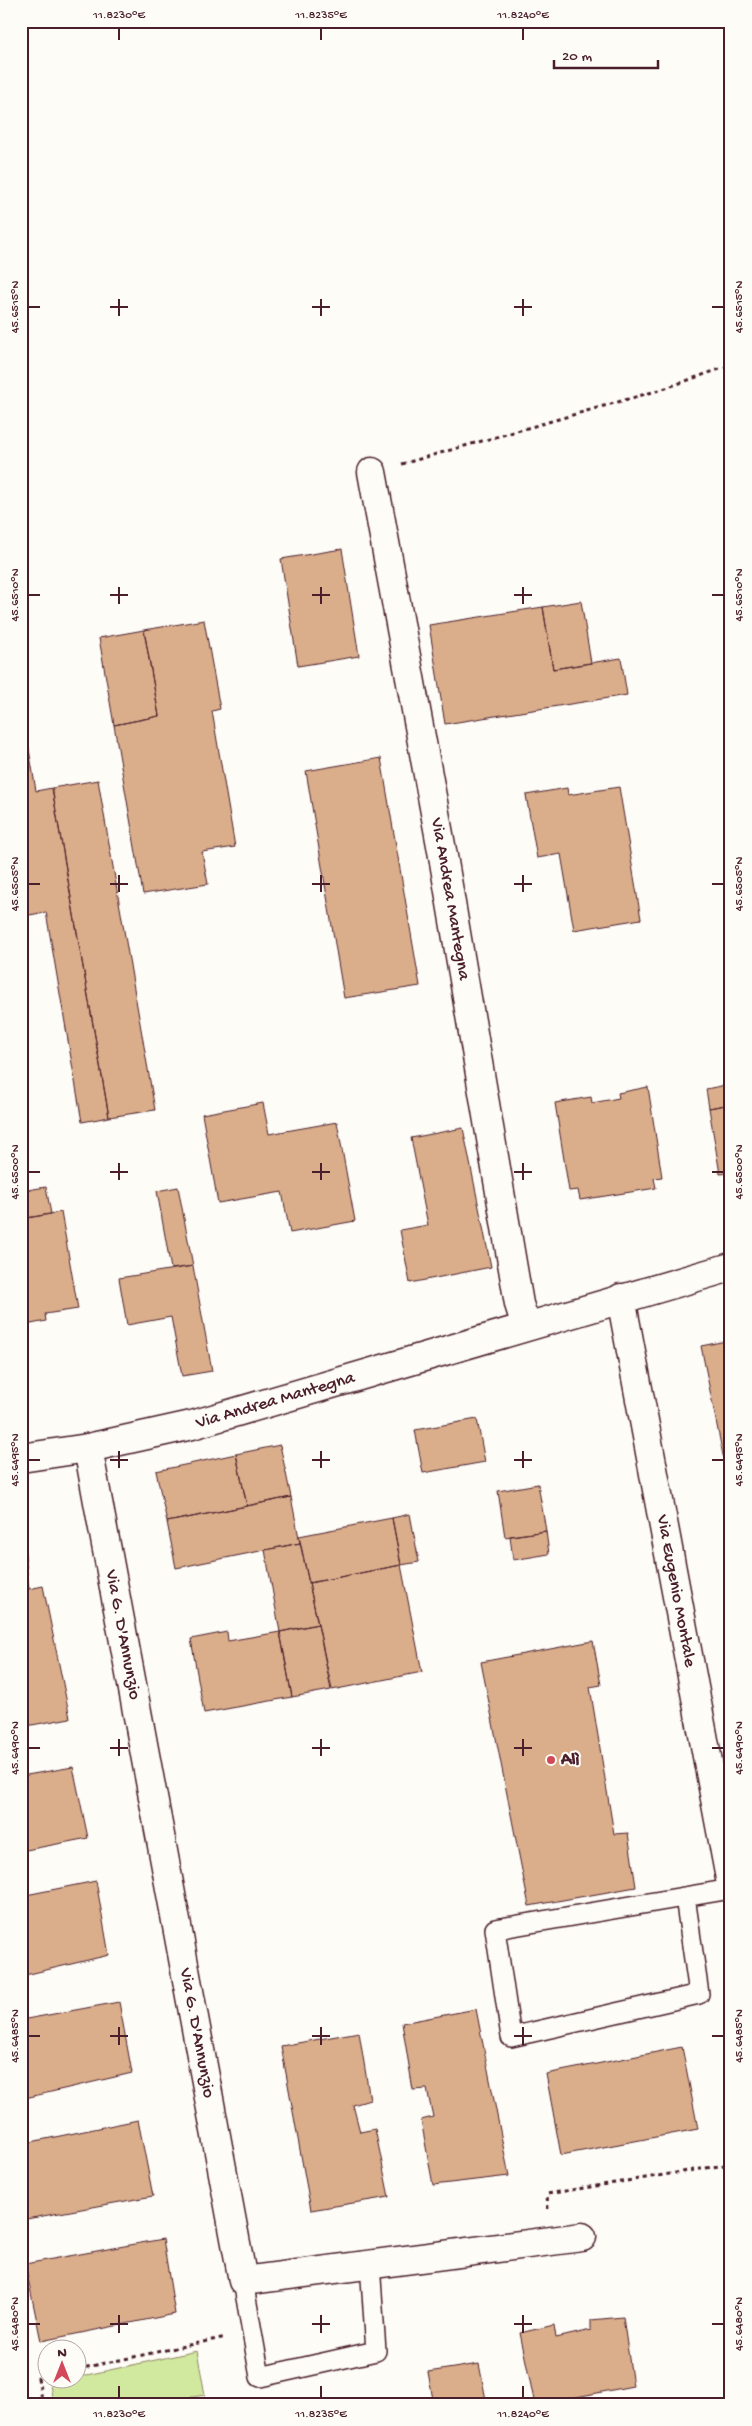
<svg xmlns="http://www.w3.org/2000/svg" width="752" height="2426" font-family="'Gochi Hand',sans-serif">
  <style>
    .green { fill: #d1e99e; stroke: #8e8464 }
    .building { fill: #daae8b; stroke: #4a1f2b }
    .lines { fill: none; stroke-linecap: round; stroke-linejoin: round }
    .service-casing { stroke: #4a1f2b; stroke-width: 22 }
    .minor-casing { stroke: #4a1f2b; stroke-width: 31 }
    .secondary-casing { stroke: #4a1f2b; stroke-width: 31 }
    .path { stroke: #4a1f2b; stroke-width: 3; stroke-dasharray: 4 4; stroke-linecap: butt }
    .service { stroke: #fdfcf7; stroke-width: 19 }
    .minor { stroke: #fdfcf7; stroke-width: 28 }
    .secondary { stroke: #fdfcf7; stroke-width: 28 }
    .ticks { fill: none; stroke: #4a1f2b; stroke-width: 2 }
    .poi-dot { fill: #d1495b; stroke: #fdfcf7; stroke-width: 2 }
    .labels { text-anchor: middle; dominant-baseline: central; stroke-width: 4; stroke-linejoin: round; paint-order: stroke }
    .street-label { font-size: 18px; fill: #4a1f2b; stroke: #fdfcf7 }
    .poi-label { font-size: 18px; font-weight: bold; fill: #4a1f2b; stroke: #fdfcf7; text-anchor: start }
    .neatline { fill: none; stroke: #4a1f2b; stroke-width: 2 }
    .ticks-label { font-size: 12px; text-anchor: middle; fill: #4a1f2b }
  </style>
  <rect width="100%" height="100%" fill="#fdfcf7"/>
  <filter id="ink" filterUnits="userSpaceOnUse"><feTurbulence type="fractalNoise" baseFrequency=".02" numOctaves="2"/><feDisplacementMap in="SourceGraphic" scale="10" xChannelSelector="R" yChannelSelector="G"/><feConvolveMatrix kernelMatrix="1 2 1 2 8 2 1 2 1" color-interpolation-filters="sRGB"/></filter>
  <g filter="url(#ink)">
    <!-- green -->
    <path class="green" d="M 197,2351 L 205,2395 L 143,2405 L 53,2405 L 50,2383 Z"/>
    <!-- building -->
    <path class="building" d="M 342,549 L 359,656 L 298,666 L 281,559 Z
      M 581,601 L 591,663 L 553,669 L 543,607 Z
      M 543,607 L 553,669 L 621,658 L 627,695 L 445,724 L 429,625 Z
      M 204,620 L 220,709 L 212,711 L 235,847 L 202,852 L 208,884 L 143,894 L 114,725 L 159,716 L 144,630 Z
      M 144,630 L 159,716 L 114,725 L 99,638 Z
      M 22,707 L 36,791 L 52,788 L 109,1117 L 82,1122 L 46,912 L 24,916 L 21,897 Z
      M 381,758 L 420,986 L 344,998 L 306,771 Z
      M 98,780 L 155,1110 L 109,1117 L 52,788 Z
      M 619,787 L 641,919 L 574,930 L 561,854 L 537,858 L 526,795 L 567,788 L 568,795 Z
      M 731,1084 L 731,1104 L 709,1108 L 706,1089 Z
      M 648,1087 L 662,1177 L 654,1178 L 656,1188 L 580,1200 L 578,1190 L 569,1191 L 555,1103 L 591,1097 L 592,1103 L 619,1098 L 618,1093 Z
      M 263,1103 L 269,1134 L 337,1122 L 355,1221 L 290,1233 L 282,1192 L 218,1203 L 202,1114 Z
      M 731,1104 L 731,1173 L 720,1174 L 709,1108 Z
      M 463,1128 L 491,1267 L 410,1283 L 400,1230 L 428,1225 L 411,1138 Z
      M 46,1187 L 51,1214 L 21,1219 L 21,1191 Z
      M 178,1187 L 193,1266 L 171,1269 L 157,1191 Z
      M 61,1212 L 78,1309 L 45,1314 L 46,1321 L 21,1326 L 21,1219 Z
      M 193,1266 L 212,1371 L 182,1376 L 171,1317 L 127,1325 L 119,1278 Z
      M 731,1340 L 731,1495 L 701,1346 Z
      M 477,1419 L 485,1462 L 423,1473 L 415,1430 Z
      M 280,1445 L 291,1497 L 247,1506 L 236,1454 Z
      M 236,1454 L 247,1506 L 167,1522 L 156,1471 Z
      M 538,1484 L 546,1531 L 505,1537 L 498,1491 Z
      M 291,1497 L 300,1543 L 176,1568 L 167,1522 Z
      M 410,1514 L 419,1562 L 401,1565 L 392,1518 Z
      M 392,1518 L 401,1565 L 309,1583 L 299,1536 Z
      M 546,1531 L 549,1554 L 513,1560 L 510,1536 Z
      M 300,1543 L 318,1624 L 280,1632 L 265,1550 Z
      M 24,1545 L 29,1589 L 43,1586 L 70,1718 L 21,1727 L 21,1546 Z
      M 401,1565 L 422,1672 L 332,1690 L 309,1583 Z
      M 318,1624 L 331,1690 L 292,1697 L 280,1632 Z
      M 227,1632 L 228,1641 L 280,1632 L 292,1697 L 204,1713 L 191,1639 Z
      M 593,1641 L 601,1685 L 590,1687 L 614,1834 L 628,1833 L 636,1887 L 529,1906 L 481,1662 Z
      M 73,1767 L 88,1838 L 21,1851 L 21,1776 Z
      M 96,1881 L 109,1955 L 21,1976 L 21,1896 Z
      M 119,2002 L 132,2073 L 21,2099 L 21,2020 Z
      M 476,2009 L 509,2176 L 433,2185 L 421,2120 L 433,2117 L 427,2089 L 413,2090 L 402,2023 Z
      M 359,2032 L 370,2100 L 353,2105 L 360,2132 L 375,2129 L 389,2197 L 311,2210 L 281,2046 Z
      M 682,2047 L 698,2129 L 561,2155 L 546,2074 Z
      M 138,2120 L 153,2196 L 21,2220 L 21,2144 Z
      M 163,2239 L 175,2314 L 41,2341 L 25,2264 Z
      M 623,2317 L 633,2386 L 535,2405 L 520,2333 L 554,2325 L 556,2338 L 591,2330 L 591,2320 Z
      M 479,2364 L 487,2405 L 434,2405 L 428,2372 Z"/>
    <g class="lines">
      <!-- service casing -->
      <g class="service-casing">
        <path id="service" d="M 685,1897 L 699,1994 L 511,2037 L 495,1929 L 731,1889
          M 243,2281 L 260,2377 L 376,2351 L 370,2264"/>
      </g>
      <!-- minor casing -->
      <g class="minor-casing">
        <g id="minor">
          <path id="s1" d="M 372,472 L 443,856 L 519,1304 L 526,1326"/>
          <path id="s2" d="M 621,1298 L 731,1884"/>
          <path id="s3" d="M 88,1448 L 243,2281 L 582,2237"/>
        </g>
      </g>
      <!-- secondary casing -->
      <g class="secondary-casing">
        <g id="secondary">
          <path id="s4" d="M 21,1458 L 88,1448 L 192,1425 L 731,1267"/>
        </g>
      </g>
      <!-- path -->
      <path class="path" d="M 402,464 L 663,389 L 731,365
        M 548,2209 L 547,2194 L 731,2164
        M 78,2369 L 226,2337
        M 43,2405 L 38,2378 L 48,2376"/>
      <!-- service -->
      <use href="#service" class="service"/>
      <!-- minor -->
      <use href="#minor" class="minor"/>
      <!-- secondary -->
      <use href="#secondary" class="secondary"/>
    </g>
  </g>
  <!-- ticks -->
  <path class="ticks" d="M 119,28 L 119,40M 321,28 L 321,40M 523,28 L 523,40M 119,299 L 119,316M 321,299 L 321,316M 523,299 L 523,316M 28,307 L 40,307M 110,307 L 128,307M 312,307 L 330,307M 514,307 L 532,307M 712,307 L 724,307M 119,587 L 119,604M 321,587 L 321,604M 523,587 L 523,604M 28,595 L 40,595M 110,595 L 128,595M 312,595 L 330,595M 514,595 L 532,595M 712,595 L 724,595M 119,875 L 119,892M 321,875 L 321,892M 523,875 L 523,892M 28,884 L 40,884M 110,884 L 128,884M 312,884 L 330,884M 514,884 L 532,884M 712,884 L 724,884M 119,1163 L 119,1180M 321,1163 L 321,1180M 523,1163 L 523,1180M 28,1172 L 40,1172M 110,1172 L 128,1172M 312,1172 L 330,1172M 514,1172 L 532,1172M 712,1172 L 724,1172M 119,1451 L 119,1468M 321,1451 L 321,1468M 523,1451 L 523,1468M 28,1460 L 40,1460M 110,1460 L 128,1460M 312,1460 L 330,1460M 514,1460 L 532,1460M 712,1460 L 724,1460M 119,1739 L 119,1756M 321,1739 L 321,1756M 523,1739 L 523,1756M 28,1748 L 40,1748M 110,1748 L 128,1748M 312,1748 L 330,1748M 514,1748 L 532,1748M 712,1748 L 724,1748M 119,2027 L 119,2045M 321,2027 L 321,2045M 523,2027 L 523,2045M 28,2036 L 40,2036M 110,2036 L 128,2036M 312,2036 L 330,2036M 514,2036 L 532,2036M 712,2036 L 724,2036M 119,2315 L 119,2333M 321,2315 L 321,2333M 523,2315 L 523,2333M 28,2324 L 40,2324M 110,2324 L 128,2324M 312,2324 L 330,2324M 514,2324 L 532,2324M 712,2324 L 724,2324M 119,2386 L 119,2398M 321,2386 L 321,2398M 523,2386 L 523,2398"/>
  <!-- markers -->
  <circle class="poi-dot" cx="551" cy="1760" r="5"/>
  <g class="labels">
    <!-- street labels -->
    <g class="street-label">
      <text stroke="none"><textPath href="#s1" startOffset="434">Via Andrea Mantegna</textPath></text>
      <text stroke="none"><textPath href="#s4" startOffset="261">Via Andrea Mantegna</textPath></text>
      <text stroke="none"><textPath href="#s2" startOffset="298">Via Eugenio Montale</textPath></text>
      <text stroke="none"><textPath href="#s3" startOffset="190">Via G. D'Annunzio</textPath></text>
      <text stroke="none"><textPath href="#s3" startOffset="595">Via G. D'Annunzio</textPath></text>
    </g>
    <!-- poi labels -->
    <g class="poi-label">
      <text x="561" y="1760">Alì</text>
    </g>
  </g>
  <!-- margin -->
  <rect width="752" height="2426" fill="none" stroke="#fdfcf7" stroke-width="55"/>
  <!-- north arrow -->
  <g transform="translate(62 2364)"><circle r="24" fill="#fdfcf7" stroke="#b5a4a5"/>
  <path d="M0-4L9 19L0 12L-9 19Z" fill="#d1495b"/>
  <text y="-8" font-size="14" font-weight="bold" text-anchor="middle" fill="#4a1f2b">N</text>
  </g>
  <!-- scale -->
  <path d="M554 60v8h104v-8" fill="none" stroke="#4a1f2b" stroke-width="2.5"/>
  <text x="562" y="60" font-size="15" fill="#4a1f2b" stroke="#fdfcf7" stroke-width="4" paint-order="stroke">20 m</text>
  <rect x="28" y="28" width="696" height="2370" class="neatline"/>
  <g class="ticks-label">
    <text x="119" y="18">11.8230°E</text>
    <text x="321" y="18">11.8235°E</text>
    <text x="523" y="18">11.8240°E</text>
    <text transform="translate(14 307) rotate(-90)" y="4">45.6515°N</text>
    <text transform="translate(738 307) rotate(-90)" y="4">45.6515°N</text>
    <text transform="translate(14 595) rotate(-90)" y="4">45.6510°N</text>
    <text transform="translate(738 595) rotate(-90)" y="4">45.6510°N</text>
    <text transform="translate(14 884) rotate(-90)" y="4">45.6505°N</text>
    <text transform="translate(738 884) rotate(-90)" y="4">45.6505°N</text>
    <text transform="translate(14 1172) rotate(-90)" y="4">45.6500°N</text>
    <text transform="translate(738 1172) rotate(-90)" y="4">45.6500°N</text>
    <text transform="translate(14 1460) rotate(-90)" y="4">45.6495°N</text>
    <text transform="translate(738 1460) rotate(-90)" y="4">45.6495°N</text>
    <text transform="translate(14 1748) rotate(-90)" y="4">45.6490°N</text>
    <text transform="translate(738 1748) rotate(-90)" y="4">45.6490°N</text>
    <text transform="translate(14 2036) rotate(-90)" y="4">45.6485°N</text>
    <text transform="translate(738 2036) rotate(-90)" y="4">45.6485°N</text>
    <text transform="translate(14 2324) rotate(-90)" y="4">45.6480°N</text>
    <text transform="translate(738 2324) rotate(-90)" y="4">45.6480°N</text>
    <text x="119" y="2417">11.8230°E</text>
    <text x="321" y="2417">11.8235°E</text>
    <text x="523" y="2417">11.8240°E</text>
  </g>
</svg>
